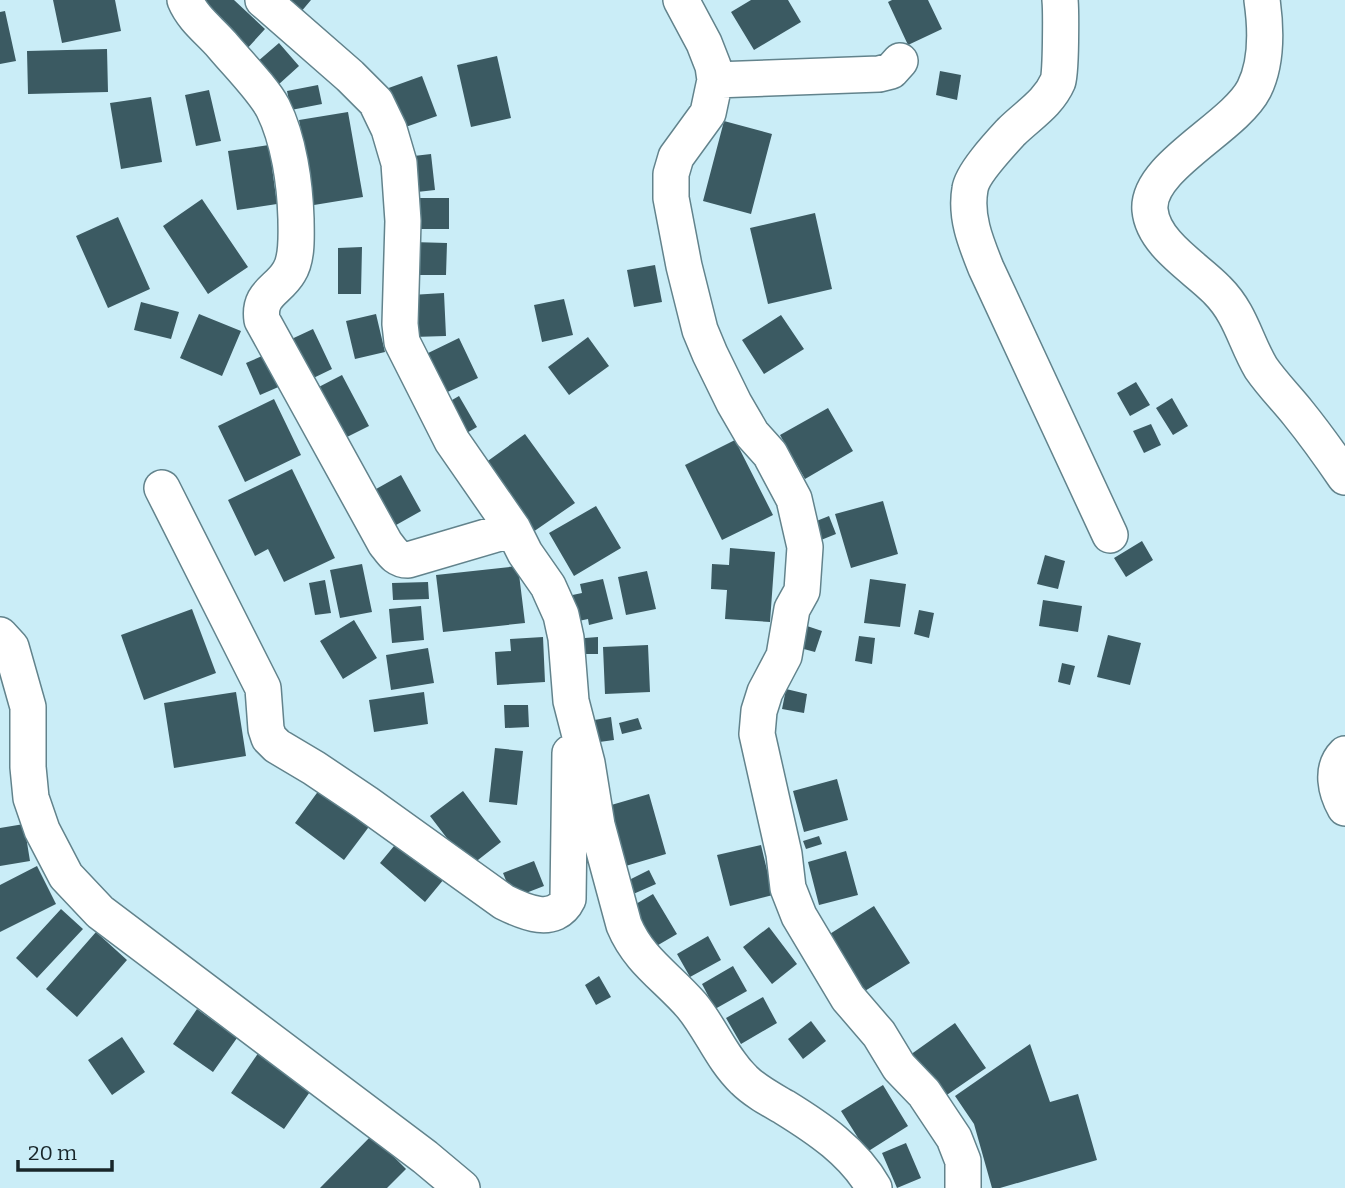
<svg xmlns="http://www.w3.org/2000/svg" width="1345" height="1188" font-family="Bitter,serif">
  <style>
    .building { fill: #3b5a62 }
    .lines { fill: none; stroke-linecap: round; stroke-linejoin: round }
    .minor-casing { stroke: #62838c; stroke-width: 38 }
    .minor { stroke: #fff; stroke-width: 35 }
  </style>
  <rect width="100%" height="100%" fill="#caedf7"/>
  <!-- building -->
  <path class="building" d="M 53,0 L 115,0 L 121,31 L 62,43 Z
    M 202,0 L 234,0 L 265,29 L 245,51 Z
    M 286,0 L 311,0 L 300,13 Z
    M 751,0 L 788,0 L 801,22 L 754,50 L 731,12 Z
    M 892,0 L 928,0 L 942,29 L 908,45 L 888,2 Z
    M 5,11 L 16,61 L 0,64 L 0,12 Z
    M 279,43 L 299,66 L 278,85 L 257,62 Z
    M 107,49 L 108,92 L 28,94 L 27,51 Z
    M 497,56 L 511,118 L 471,127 L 457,65 Z
    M 940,71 L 961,75 L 957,100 L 936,95 Z
    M 422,76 L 437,116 L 397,130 L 383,90 Z
    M 318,85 L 322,104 L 291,110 L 287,91 Z
    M 209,90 L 221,141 L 196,146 L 185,95 Z
    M 151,97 L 162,162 L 121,169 L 110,103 Z
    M 348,112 L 363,197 L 314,205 L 299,120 Z
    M 724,121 L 772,134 L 751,214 L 703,201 Z
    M 269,145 L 277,204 L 237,210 L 228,151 Z
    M 431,154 L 435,190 L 408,193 L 405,157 Z
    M 411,198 L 449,198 L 449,229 L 411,229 Z
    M 202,199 L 248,267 L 208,294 L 163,226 Z
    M 815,213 L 832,289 L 768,304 L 750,228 Z
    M 118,217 L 150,289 L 108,308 L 76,236 Z
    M 412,242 L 447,243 L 446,275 L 412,275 Z
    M 362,247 L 361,294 L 338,294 L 338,248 Z
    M 655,265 L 662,302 L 634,307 L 627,270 Z
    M 444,293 L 446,336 L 413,337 L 411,295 Z
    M 564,299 L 573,335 L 542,342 L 534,305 Z
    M 141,302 L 179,312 L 171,339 L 134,330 Z
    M 199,314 L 241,331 L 222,376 L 180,358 Z
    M 376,314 L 385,352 L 355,359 L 346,321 Z
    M 781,315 L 804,349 L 764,374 L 742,340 Z
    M 313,329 L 332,369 L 303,383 L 283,343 Z
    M 588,337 L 609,366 L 569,395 L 548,367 Z
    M 459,338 L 478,378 L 441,395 L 422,356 Z
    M 269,353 L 283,385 L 260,395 L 246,363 Z
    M 342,375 L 369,426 L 337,442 L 311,391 Z
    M 1136,382 L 1150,405 L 1130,416 L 1117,393 Z
    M 459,396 L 477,427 L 458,438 L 440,407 Z
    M 1172,398 L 1188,426 L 1173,435 L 1156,408 Z
    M 274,399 L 301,455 L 245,482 L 218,426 Z
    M 828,408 L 853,451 L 805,479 L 780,435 Z
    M 1151,424 L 1161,445 L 1144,453 L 1133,431 Z
    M 525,434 L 575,503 L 533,532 L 485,463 Z
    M 735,440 L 773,515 L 722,540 L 685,465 Z
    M 292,469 L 335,558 L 284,582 L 268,549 L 255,556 L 228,500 Z
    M 401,475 L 421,511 L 389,529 L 369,493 Z
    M 883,501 L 898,554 L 851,568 L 835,514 Z
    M 596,506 L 621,548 L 574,576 L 549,533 Z
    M 829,516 L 836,534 L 821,540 L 814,522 Z
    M 1142,541 L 1153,560 L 1126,577 L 1114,558 Z
    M 730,548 L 775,552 L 770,622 L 725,619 L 727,590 L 711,589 L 712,564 L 729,565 Z
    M 1045,555 L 1065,561 L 1058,589 L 1037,584 Z
    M 362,564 L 372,612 L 340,618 L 330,570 Z
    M 518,566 L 525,623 L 443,632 L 436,575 Z
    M 647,571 L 656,609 L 626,615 L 618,577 Z
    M 603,579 L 613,619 L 589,625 L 588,619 L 569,623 L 563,597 L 582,593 L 580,584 Z
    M 870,579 L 906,584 L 900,627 L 864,623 Z
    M 325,580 L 331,613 L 315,615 L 309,583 Z
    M 428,582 L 429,599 L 393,600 L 392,583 Z
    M 1043,600 L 1082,606 L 1078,632 L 1039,626 Z
    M 421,606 L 424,640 L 392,643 L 389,609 Z
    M 192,609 L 216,673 L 144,700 L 121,635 Z
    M 919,610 L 934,613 L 929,638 L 914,634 Z
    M 354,620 L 377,658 L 343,679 L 320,641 Z
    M 807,626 L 822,631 L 815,652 L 800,648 Z
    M 1108,635 L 1141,643 L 1130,685 L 1097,677 Z
    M 859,636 L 875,638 L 872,664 L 855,661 Z
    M 543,637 L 545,682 L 497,685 L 495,652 L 511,651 L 510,639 Z
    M 598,637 L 598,654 L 585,654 L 585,638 Z
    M 648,645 L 650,692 L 605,694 L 603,647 Z
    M 428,648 L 434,683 L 391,690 L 386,655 Z
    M 1062,663 L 1075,666 L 1070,685 L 1058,682 Z
    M 786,689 L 807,694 L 804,713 L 782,709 Z
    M 236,692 L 246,756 L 174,768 L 164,703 Z
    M 424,692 L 428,724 L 374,732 L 369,700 Z
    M 504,705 L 528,705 L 529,727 L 505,728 Z
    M 611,717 L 614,740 L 592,743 L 589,721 Z
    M 638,718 L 642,729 L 622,734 L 619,723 Z
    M 495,748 L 523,751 L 517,805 L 489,802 Z
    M 837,779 L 848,820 L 804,832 L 793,791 Z
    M 322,786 L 371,824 L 344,860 L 295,823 Z
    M 463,791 L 501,842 L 469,867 L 430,816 Z
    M 649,794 L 666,854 L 619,868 L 601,808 Z
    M 24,824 L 30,861 L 0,866 L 0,828 Z
    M 819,836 L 822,844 L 806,849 L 803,841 Z
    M 399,840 L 444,879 L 425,902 L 380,863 Z
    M 761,845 L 773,895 L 730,906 L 717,855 Z
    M 846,851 L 858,895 L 819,905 L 808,862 Z
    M 534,861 L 544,886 L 513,898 L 503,873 Z
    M 37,866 L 56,904 L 0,932 L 0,885 Z
    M 649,870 L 656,884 L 631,895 L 625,882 Z
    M 653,894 L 677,934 L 653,948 L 629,908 Z
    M 874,906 L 910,963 L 860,994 L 825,937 Z
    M 61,909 L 83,929 L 37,978 L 16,958 Z
    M 769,927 L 797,964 L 772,984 L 743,947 Z
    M 96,932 L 127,960 L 77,1017 L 46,989 Z
    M 708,936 L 721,960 L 690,977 L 677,954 Z
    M 733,966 L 747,991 L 715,1009 L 702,984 Z
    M 599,976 L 611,997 L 596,1005 L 585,985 Z
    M 763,997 L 777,1023 L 741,1044 L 726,1018 Z
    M 197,1009 L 237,1038 L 213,1072 L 173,1044 Z
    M 811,1021 L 826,1041 L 803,1059 L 788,1039 Z
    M 955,1023 L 986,1068 L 941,1099 L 910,1055 Z
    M 122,1037 L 145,1072 L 112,1095 L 88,1060 Z
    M 1030,1044 L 1050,1102 L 1078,1094 L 1097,1160 L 1000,1188 L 992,1188 L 974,1124 L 955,1096 Z
    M 261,1049 L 314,1086 L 284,1129 L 231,1093 Z
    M 883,1085 L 908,1126 L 867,1152 L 841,1111 Z
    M 372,1135 L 406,1169 L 387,1188 L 320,1188 Z
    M 906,1143 L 921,1178 L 897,1188 L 882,1153 Z"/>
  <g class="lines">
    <!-- minor casing -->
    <g class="minor-casing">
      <path id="minor" d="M 185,0 C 193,19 209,30 222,45 C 237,63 263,89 273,108 C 289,140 295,184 296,219 C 296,234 298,258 289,272 C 278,291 258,293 262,320 L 385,543 C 392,552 396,560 408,560 L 513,529
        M 263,0 L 350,76 L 376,102 L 389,129 L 399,163 L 403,221 L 400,324 L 402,342 L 452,441 L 513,529 L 525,553 L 548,586 L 561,615 L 566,638 L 571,701 L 587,763 L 597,825 L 624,925 C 639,961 667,977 692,1006 C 711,1029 722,1059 744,1080 C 755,1091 770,1099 784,1107 C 818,1128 854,1152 874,1188
        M 681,0 L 704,43 L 713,66 L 715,80 L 708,113 L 676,157 L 671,174 L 671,198 L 684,266 L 700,330 L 710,354 L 734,403 L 752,434 L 770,454 L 794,499 L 805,547 L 802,591 L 792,609 L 784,656 L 765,692 L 759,711 L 757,734 L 784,854 L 788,888 L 799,916 L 848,998 L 879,1034 L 899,1067 L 924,1093 L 954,1138 L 963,1161 L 963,1188
        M 1060,0 C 1061,9 1061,75 1058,81 C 1048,104 1028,115 1011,132 C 1000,144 972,174 970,189 C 965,217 976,243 986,268 L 1110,535
        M 1262,0 C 1266,28 1267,63 1254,89 C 1234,128 1146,167 1150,210 C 1153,244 1196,268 1217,290 C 1241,314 1245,341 1261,368 C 1272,384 1286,398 1298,413 C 1315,434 1330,455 1345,477
        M 715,80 L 879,74 L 891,71 L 900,61
        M 162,488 L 263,688 L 266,729 L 269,738 L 277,746 L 314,768 L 366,803 L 504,902 C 524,912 555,926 568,899 L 570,753
        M 0,635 L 11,647 L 28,707 L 28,767 L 31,798 L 42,830 L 66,876 L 100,912 L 425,1157 L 462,1188
        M 1345,754 C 1330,769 1336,792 1345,808"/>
    </g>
    <!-- minor -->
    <use href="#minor" class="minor"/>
  </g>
  <!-- scale -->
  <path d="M18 1160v10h94v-10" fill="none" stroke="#18262a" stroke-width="3.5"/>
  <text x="28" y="1160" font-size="21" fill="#18262a" stroke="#caedf7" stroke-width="5" paint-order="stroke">20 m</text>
</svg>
